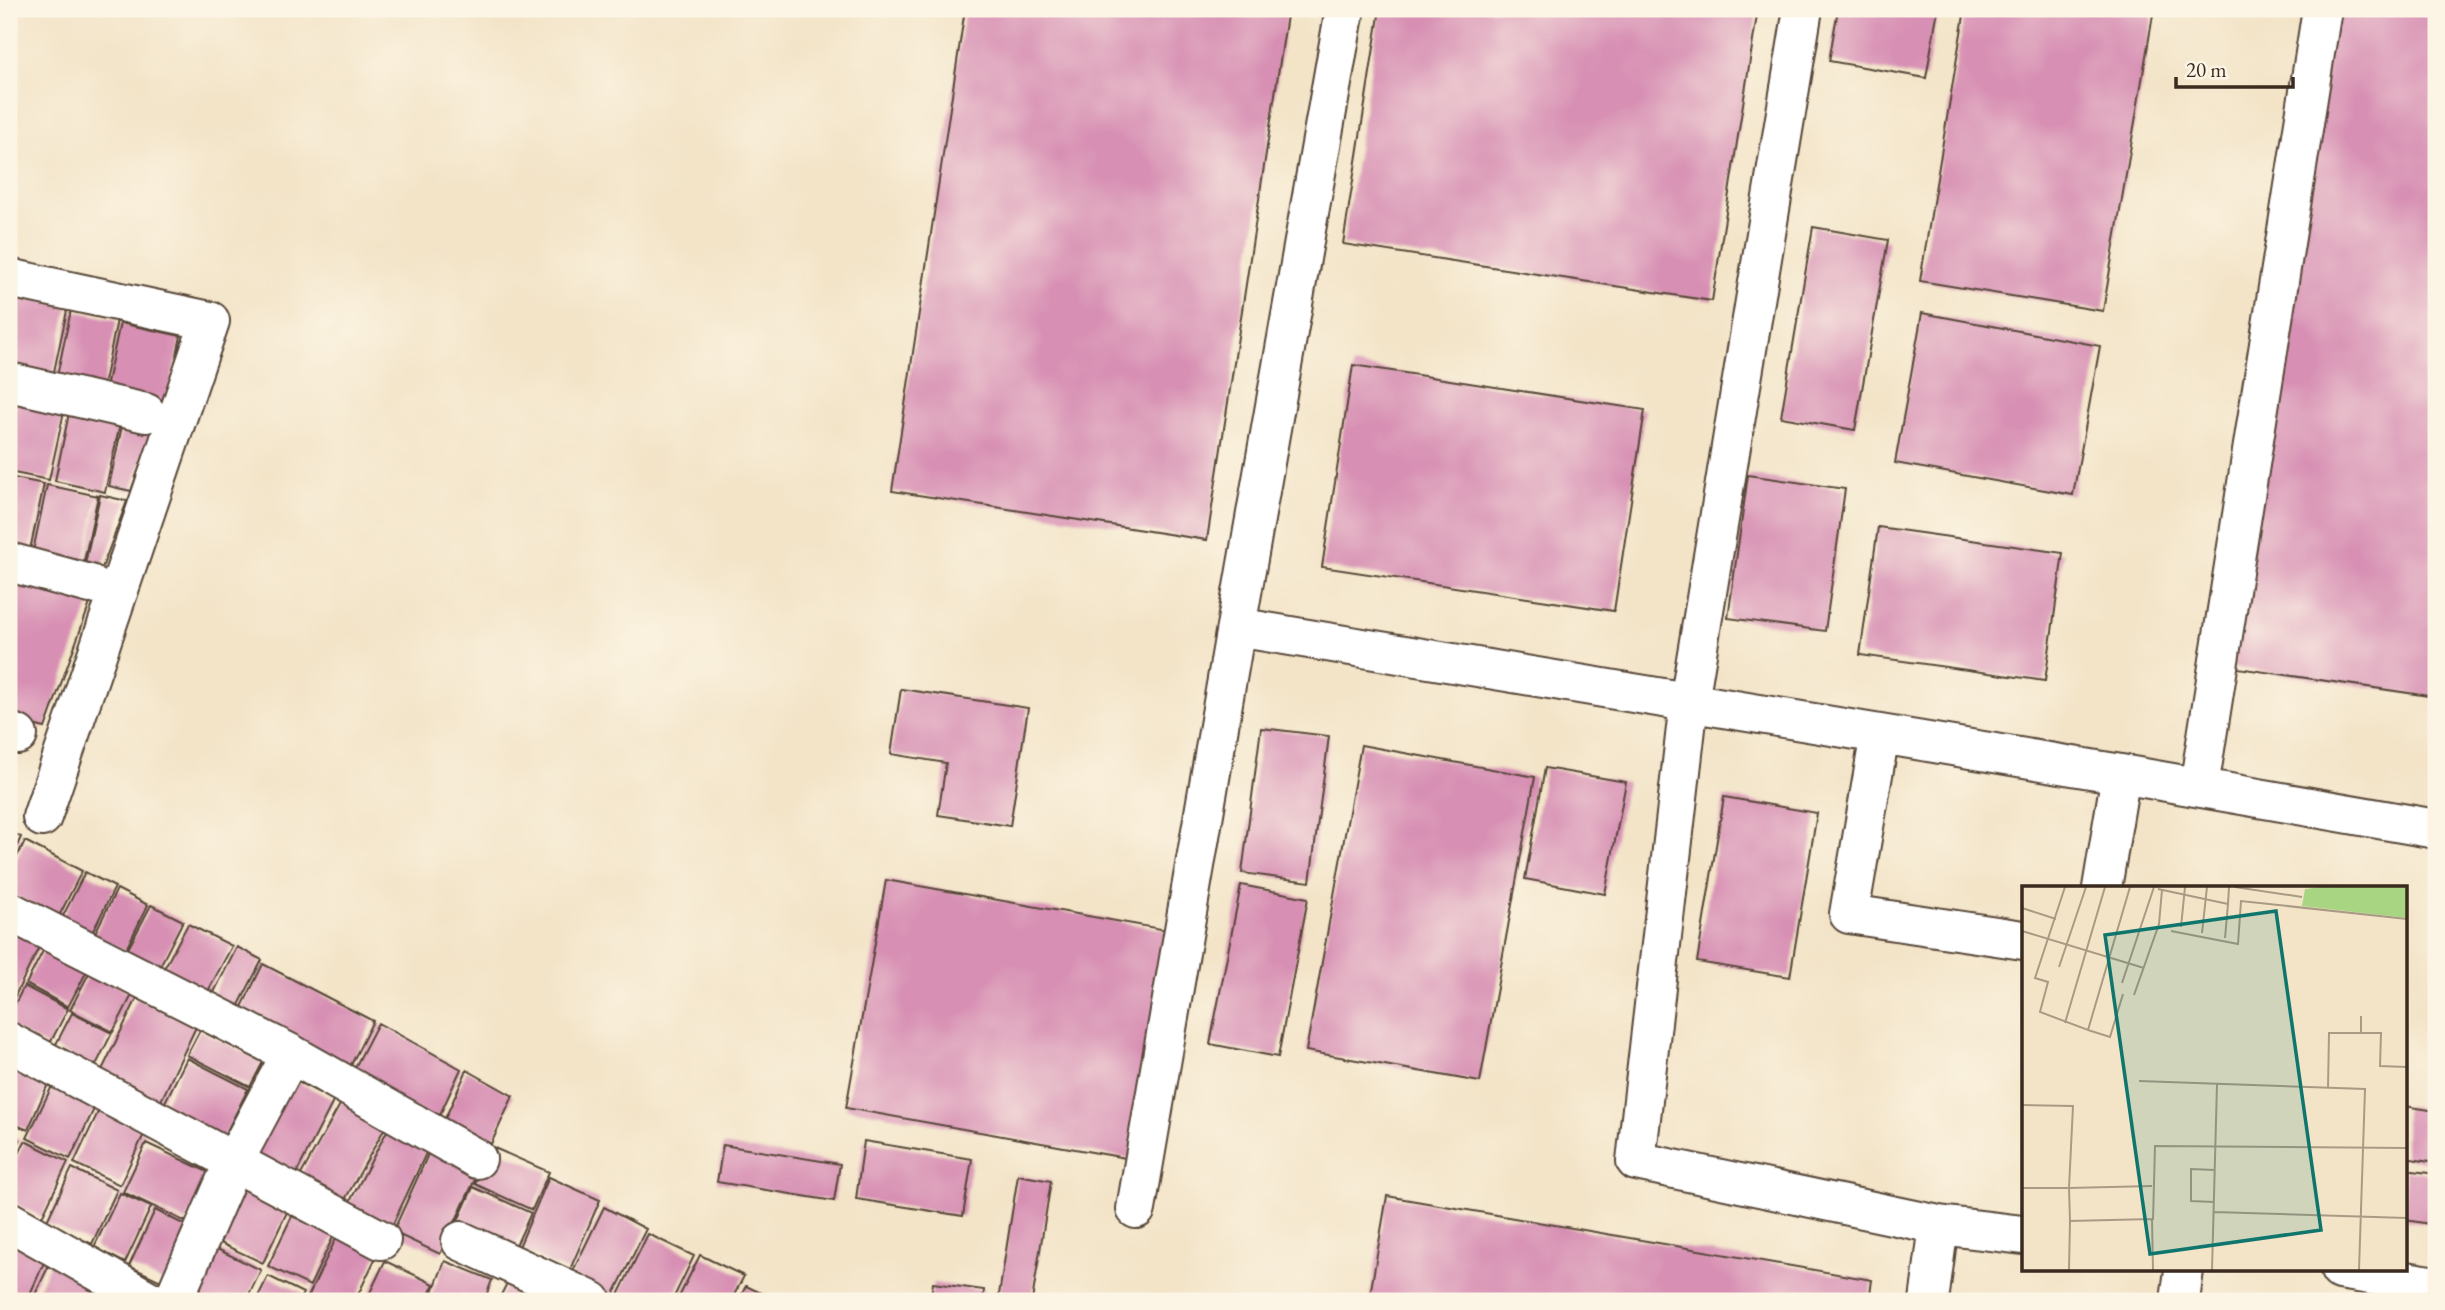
<svg xmlns="http://www.w3.org/2000/svg" width="2445" height="1310" font-family="'EB Garamond',serif">
  <style>
    .building { fill: #d78fb3 }
    .lines { fill: none; stroke-linecap: round; stroke-linejoin: round }
    .minor-casing { stroke: #574638; stroke-width: 42 }
    .minor { stroke: #fff; stroke-width: 38 }
    .inset-road { fill: none; stroke: #a99a84; stroke-width: 2 }
    .view { fill: #0f766e; fill-opacity: 0.15; stroke: #0f766e; stroke-width: 3.5 }
    .inset-edge { fill: none; stroke: #3b2a1e; stroke-width: 3.5 }
  </style>
  <rect width="100%" height="100%" fill="#fcf5e5"/>
  <filter id="ink" filterUnits="userSpaceOnUse"><feTurbulence type="fractalNoise" baseFrequency=".0143" numOctaves="2"/><feDisplacementMap in="SourceGraphic" scale="14" xChannelSelector="R" yChannelSelector="G"/><feConvolveMatrix kernelMatrix="1 2 1 2 8 2 1 2 1" color-interpolation-filters="sRGB"/></filter>
  <filter id="wash" filterUnits="userSpaceOnUse"><feTurbulence type="fractalNoise" baseFrequency=".00686" numOctaves="4" result="noise"/><feDisplacementMap in="SourceGraphic" scale="28" xChannelSelector="R" yChannelSelector="G"/><feGaussianBlur stdDeviation="1.57" result="paint"/><feColorMatrix in="noise" values="0 0 0 0 0 0 0 0 0 0 0 0 0 0 0 0 0 1.4 0 .05"/><feComposite in="paint" operator="in"/></filter>
  <g filter="url(#wash)">
    <rect width="100%" height="100%" fill="#f3e4c8"/>
    <g id="blocks">
      <!-- building -->
      <path class="building" d="M 965,9 L 1288,9 L 1207,540 L 892,491 Z
        M 1380,9 L 1758,9 L 1712,301 L 1343,244 Z
        M 1838,9 L 1938,9 L 1926,78 L 1829,61 Z
        M 1965,9 L 2154,9 L 2103,311 L 1920,281 Z
        M 2329,9 L 2436,9 L 2436,697 L 2231,667 Z
        M 1813,227 L 1888,240 L 1855,430 L 1781,417 Z
        M 16,295 L 68,306 L 52,381 L 9,372 L 9,330 Z
        M 71,310 L 117,320 L 102,391 L 56,381 Z
        M 1922,313 L 2100,346 L 2073,495 L 1895,463 Z
        M 120,323 L 181,336 L 166,405 L 105,392 Z
        M 1353,365 L 1645,410 L 1614,611 L 1322,567 Z
        M 14,401 L 64,412 L 49,480 L 9,472 L 9,423 Z
        M 69,413 L 120,424 L 105,492 L 55,481 Z
        M 122,426 L 152,432 L 131,491 L 109,486 Z
        M 1748,475 L 1845,489 L 1825,631 L 1728,618 Z
        M 9,477 L 44,484 L 30,550 L 9,545 Z
        M 47,485 L 98,496 L 84,561 L 33,551 Z
        M 100,495 L 127,501 L 102,568 L 85,564 Z
        M 1878,527 L 2063,553 L 2045,681 L 1860,655 Z
        M 9,574 L 93,595 L 45,728 L 9,719 Z
        M 901,689 L 1028,708 L 1010,826 L 938,815 L 946,763 L 891,754 Z
        M 1261,728 L 1329,736 L 1310,882 L 1242,873 Z
        M 1361,745 L 1535,777 L 1480,1082 L 1306,1051 Z
        M 1545,768 L 1626,782 L 1605,894 L 1525,879 Z
        M 1724,797 L 1817,813 L 1790,977 L 1697,962 Z
        M 9,832 L 21,837 L 9,864 Z
        M 25,841 L 82,871 L 58,918 L 9,893 L 9,872 Z
        M 85,872 L 115,887 L 92,933 L 62,918 Z
        M 886,880 L 1178,932 L 1137,1160 L 846,1108 Z
        M 1241,885 L 1308,898 L 1278,1057 L 1210,1044 Z
        M 117,889 L 148,905 L 125,951 L 94,935 Z
        M 151,905 L 183,921 L 158,970 L 126,953 Z
        M 188,924 L 232,946 L 205,997 L 161,974 Z
        M 9,925 L 42,941 L 9,1008 Z
        M 46,945 L 89,967 L 68,1007 L 26,984 Z
        M 237,947 L 262,960 L 235,1013 L 210,1000 Z
        M 263,964 L 373,1021 L 348,1071 L 238,1015 Z
        M 90,971 L 133,993 L 113,1032 L 70,1010 Z
        M 24,986 L 68,1009 L 48,1047 L 9,1026 L 9,1016 Z
        M 137,998 L 196,1027 L 160,1103 L 100,1074 Z
        M 72,1013 L 112,1033 L 94,1069 L 54,1048 Z
        M 378,1023 L 461,1069 L 437,1121 L 351,1075 Z
        M 200,1030 L 263,1062 L 250,1087 L 187,1055 Z
        M 187,1058 L 248,1089 L 223,1139 L 162,1108 Z
        M 9,1064 L 49,1082 L 28,1130 L 9,1122 Z
        M 467,1070 L 513,1096 L 491,1144 L 443,1123 Z
        M 292,1079 L 334,1100 L 293,1180 L 251,1159 Z
        M 52,1086 L 95,1107 L 70,1159 L 27,1138 Z
        M 342,1101 L 386,1126 L 342,1205 L 298,1180 Z
        M 2405,1106 L 2436,1111 L 2436,1163 L 2405,1158 Z
        M 99,1110 L 145,1132 L 120,1185 L 74,1163 Z
        M 388,1129 L 428,1149 L 392,1226 L 348,1205 Z
        M 9,1134 L 20,1140 L 9,1160 Z
        M 25,1141 L 68,1162 L 42,1217 L 9,1201 L 9,1175 Z
        M 864,1141 L 972,1159 L 963,1216 L 856,1199 Z
        M 146,1143 L 210,1173 L 186,1222 L 123,1192 Z
        M 723,1145 L 840,1164 L 834,1201 L 717,1182 Z
        M 492,1147 L 549,1172 L 532,1210 L 475,1184 Z
        M 430,1150 L 478,1173 L 440,1254 L 393,1232 Z
        M 72,1168 L 117,1190 L 92,1244 L 46,1223 Z
        M 2405,1170 L 2436,1174 L 2436,1225 L 2405,1220 Z
        M 1018,1175 L 1051,1181 L 1032,1301 L 998,1301 Z
        M 549,1177 L 600,1200 L 569,1272 L 518,1249 Z
        M 473,1187 L 531,1213 L 514,1250 L 456,1225 Z
        M 244,1188 L 288,1210 L 263,1263 L 218,1242 Z
        M 120,1193 L 151,1207 L 125,1263 L 94,1247 Z
        M 1387,1196 L 1872,1280 L 1869,1301 L 1369,1301 Z
        M 604,1207 L 646,1229 L 613,1296 L 571,1275 Z
        M 155,1210 L 191,1228 L 165,1283 L 129,1266 Z
        M 292,1216 L 334,1235 L 310,1286 L 268,1266 Z
        M 338,1234 L 378,1253 L 355,1301 L 318,1301 L 308,1297 Z
        M 648,1234 L 694,1256 L 672,1301 L 625,1301 L 617,1297 Z
        M 9,1242 L 46,1258 L 27,1301 L 9,1301 Z
        M 217,1249 L 261,1270 L 246,1301 L 193,1301 Z
        M 700,1255 L 744,1276 L 731,1301 L 677,1301 Z
        M 385,1261 L 434,1284 L 426,1301 L 366,1301 Z
        M 445,1261 L 492,1280 L 484,1301 L 429,1301 Z
        M 50,1263 L 96,1285 L 88,1301 L 32,1301 Z
        M 268,1276 L 303,1293 L 299,1301 L 256,1301 Z
        M 508,1281 L 548,1301 L 498,1301 Z
        M 933,1283 L 984,1290 L 983,1301 L 930,1301 Z
        M 746,1286 L 778,1301 L 738,1301 Z
        M 97,1289 L 122,1301 L 91,1301 Z"/>
    </g>
  </g>
  <g filter="url(#ink)">
    <use href="#blocks" fill-opacity="0" stroke="#574638" stroke-width="2"/>
    <g class="lines">
      <!-- minor casing -->
      <g class="minor-casing">
        <path id="minor" d="M 1803,9 L 1689,702 L 1636,1161 L 1939,1225 L 2023,1235
          M 9,278 L 210,321 L 42,817
          M 9,382 L 146,413
          M 9,562 L 90,584
          M 1236,627 L 2121,774 L 2436,829
          M 9,732 L 18,735
          M 1880,734 L 1849,914 L 2023,940
          M 2199,787 L 2322,9
          M 2102,888 L 2121,774
          M 9,911 L 291,1054 L 477,1159
          M 9,1042 L 381,1240
          M 1136,1209 L 1236,627 L 1345,9
          M 9,1221 L 150,1301
          M 461,1241 L 592,1301
          M 2340,1270 L 2436,1286
          M 173,1301 L 234,1161 L 291,1054
          M 1929,1301 L 1939,1225
          M 2180,1301 L 2184,1270"/>
      </g>
      <!-- minor -->
      <use href="#minor" class="minor"/>
    </g>
  </g>
  <!-- overview -->
  <g transform="translate(2022 886)">
    <rect width="385" height="385" fill="#f3e4c8"/>
    <path d="M 299,1 L 385,1 L 385,32 L 280,20 L 283,3 Z" fill="#a7d582"/>
    <path class="inset-road" d="M 43,1 L 13,92 L 26,96 L 18,126 L 66,144 L 108,1M 213,1 L 280,11M 136,3 L 206,18 L 207,1M 0,22 L 34,33M 159,41 L 163,1M 0,45 L 122,82M 149,45 L 216,58 L 219,15 L 385,33M 180,47 L 185,1M 203,52 L 206,18M 37,81 L 64,1M 100,97 L 132,1M 112,109 L 137,38 L 140,4M 43,137 L 83,1M 66,144 L 88,151 L 101,108M 339,147 L 359,147 L 358,180 L 385,181M 117,195 L 343,203 L 337,384M 306,202 L 307,147 L 339,147 L 339,130M 0,219 L 51,220 L 47,302 L 130,300M 0,302 L 47,302 L 48,335M 192,316 L 169,315 L 169,283 L 193,284M 192,326 L 385,332M 131,334 L 133,260 L 385,262M 47,384 L 48,335 L 130,333 L 131,384M 190,384 L 195,198"/>
    <path class="view" d="M 254,25 L 299,344 L 128,368 L 83,49 Z"/>
    <rect width="385" height="385" class="inset-edge"/>
  </g>
  <!-- margin -->
  <rect width="2445" height="1310" fill="none" stroke="#fcf5e5" stroke-width="35"/>
  <!-- scale -->
  <path d="M2176 77v10h117v-10" fill="none" stroke="#3b2a1e" stroke-width="3.5"/>
  <text x="2186" y="77" font-size="21" fill="#3b2a1e" stroke="#fcf5e5" stroke-width="5" paint-order="stroke">20 m</text>
</svg>
